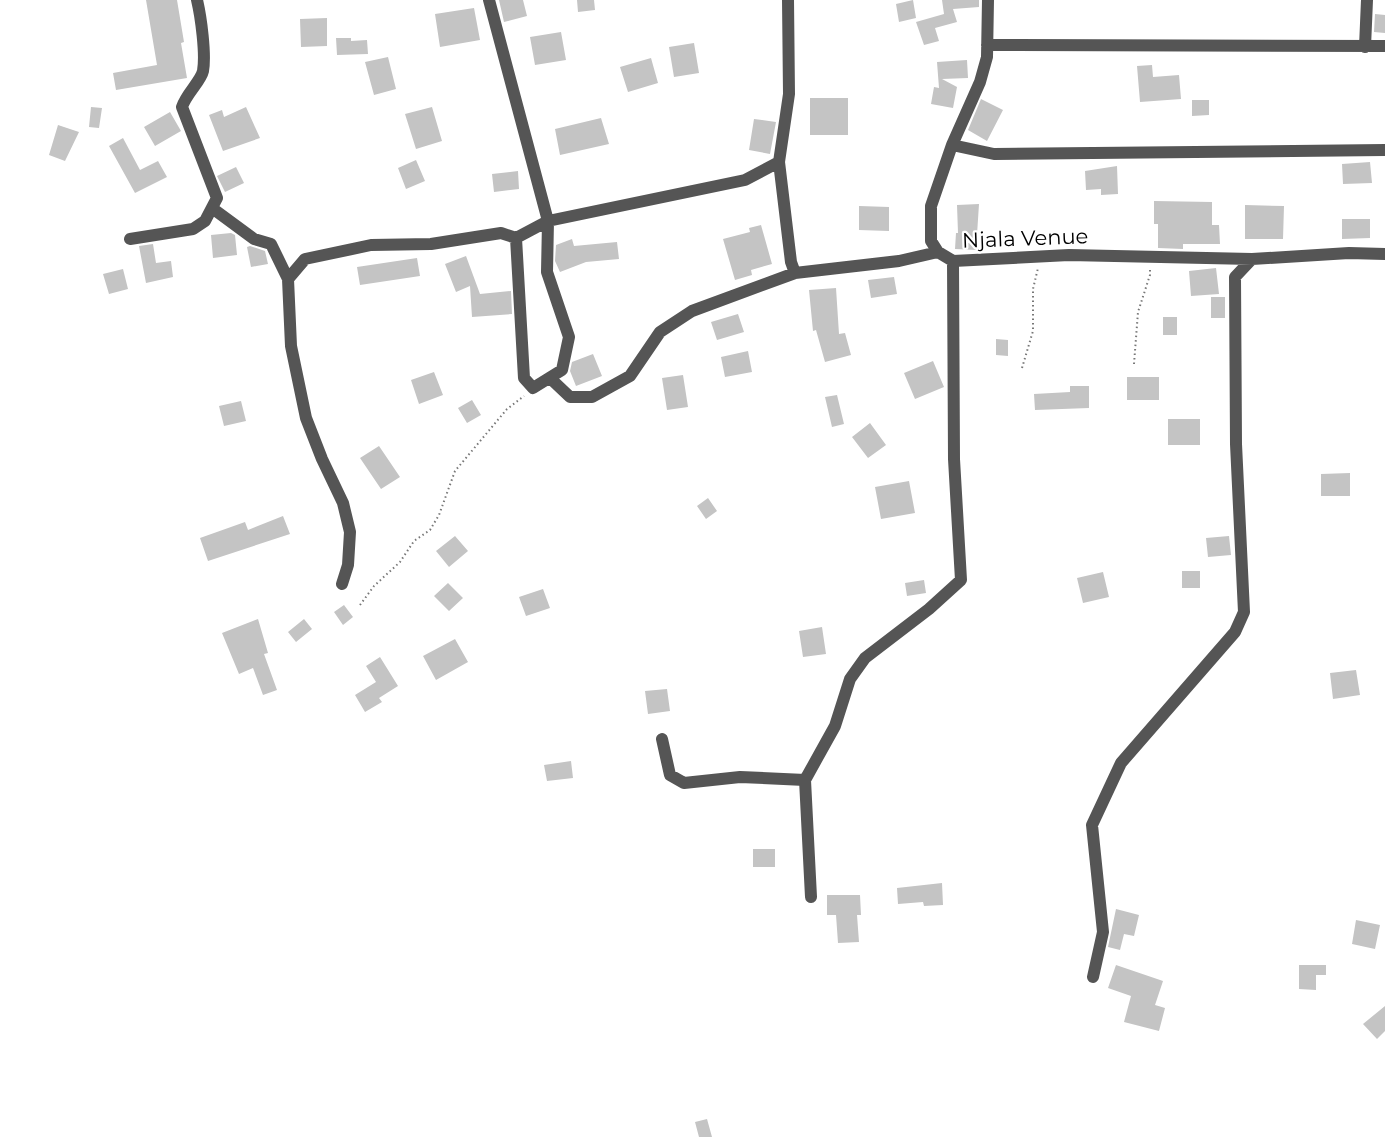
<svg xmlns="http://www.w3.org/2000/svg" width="1385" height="1137" font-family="Montserrat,sans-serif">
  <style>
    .building { fill: #c4c4c4 }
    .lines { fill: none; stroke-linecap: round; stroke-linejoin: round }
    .path { stroke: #777; stroke-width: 2; stroke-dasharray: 1.5 3; stroke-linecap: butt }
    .minor { stroke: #555; stroke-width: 12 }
    .labels { text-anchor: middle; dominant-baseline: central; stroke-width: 4.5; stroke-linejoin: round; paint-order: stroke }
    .street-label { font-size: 21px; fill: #000; stroke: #fff }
  </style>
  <rect width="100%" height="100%" fill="#fff"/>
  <!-- building -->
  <path class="building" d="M 146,0 L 177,0 L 184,42 L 181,43 L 187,78 L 116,90 L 113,73 L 157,65 Z
    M 499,0 L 523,0 L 527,16 L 504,22 Z
    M 577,0 L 594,0 L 595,10 L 578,12 Z
    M 913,0 L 916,18 L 899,22 L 896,4 Z
    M 942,0 L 979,0 L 979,7 L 953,9 L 957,22 L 935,28 L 939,41 L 924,45 L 916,22 L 944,14 Z
    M 474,8 L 480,40 L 440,47 L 435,14 Z
    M 1375,14 L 1385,15 L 1385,33 L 1374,32 Z
    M 327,18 L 327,46 L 301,47 L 300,19 Z
    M 561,32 L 566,60 L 535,65 L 530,37 Z
    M 336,38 L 351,38 L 351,41 L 367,40 L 368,54 L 337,55 Z
    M 694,43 L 699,73 L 674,77 L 669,47 Z
    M 388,57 L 396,89 L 374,95 L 365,62 Z
    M 651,58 L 658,83 L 628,92 L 620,67 Z
    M 967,60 L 968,78 L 942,79 L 957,87 L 953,108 L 931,104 L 934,87 L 939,88 L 937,62 Z
    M 1152,65 L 1153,77 L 1179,75 L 1181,99 L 1140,102 L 1137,66 Z
    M 810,98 L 848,98 L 848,135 L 810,135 Z
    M 981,99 L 1003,110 L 987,141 L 968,130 Z
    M 1192,100 L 1209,100 L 1209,115 L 1192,116 Z
    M 91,107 L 102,108 L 99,128 L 89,127 Z
    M 246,107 L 260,138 L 223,151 L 209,115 L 222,110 L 224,117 Z
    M 432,107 L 442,141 L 416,149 L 405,114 Z
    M 170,112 L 181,131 L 155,146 L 144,127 Z
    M 601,118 L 609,144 L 560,155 L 555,129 Z
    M 754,119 L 776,122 L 770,154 L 749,150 Z
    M 58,125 L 79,132 L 65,161 L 49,155 Z
    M 123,138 L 140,170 L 158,161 L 167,177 L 135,193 L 109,146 Z
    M 416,160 L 425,181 L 406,189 L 398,168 Z
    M 1370,162 L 1372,183 L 1343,184 L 1342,164 Z
    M 1117,166 L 1118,194 L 1101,195 L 1101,189 L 1086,190 L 1085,171 Z
    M 236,167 L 244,183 L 225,192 L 217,176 Z
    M 518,171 L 519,189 L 494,192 L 492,174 Z
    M 1154,201 L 1212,202 L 1212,225 L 1219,225 L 1220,244 L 1183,244 L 1183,249 L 1158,248 L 1158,224 L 1154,224 Z
    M 979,204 L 976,250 L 955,249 L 956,233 L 958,233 L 957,205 Z
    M 1245,205 L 1284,206 L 1283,239 L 1245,239 Z
    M 859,206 L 889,207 L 889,231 L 859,230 Z
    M 1342,219 L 1370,219 L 1370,238 L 1342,239 Z
    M 761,225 L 772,264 L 751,270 L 752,275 L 735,280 L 723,239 L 750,232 L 749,228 Z
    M 231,233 L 235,235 L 237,255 L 213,258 L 211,235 Z
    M 572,239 L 574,246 L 617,242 L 619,259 L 586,262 L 560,272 L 555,261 L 556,245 Z
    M 153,244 L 156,263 L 171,261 L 173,277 L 146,283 L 139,246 Z
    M 250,246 L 265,251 L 268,264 L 251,267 L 247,247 Z
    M 466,256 L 480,294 L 511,291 L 512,314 L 472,317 L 470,286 L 456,292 L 445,264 Z
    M 417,258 L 420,276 L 360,285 L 357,267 Z
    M 1216,268 L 1219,294 L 1191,296 L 1189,271 Z
    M 123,269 L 128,289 L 109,294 L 103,274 Z
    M 894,277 L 897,294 L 871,298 L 868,280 Z
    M 836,288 L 839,334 L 845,333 L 851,355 L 825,362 L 816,330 L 813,331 L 809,290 Z
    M 1211,297 L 1225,297 L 1225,318 L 1211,318 Z
    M 738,314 L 744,332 L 717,340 L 711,322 Z
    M 1163,317 L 1177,317 L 1177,335 L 1163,335 Z
    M 996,339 L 1008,340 L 1008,356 L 996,355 Z
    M 748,351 L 752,372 L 725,377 L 721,357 Z
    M 593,354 L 602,376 L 576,386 L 570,371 L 572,362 Z
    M 933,361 L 944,387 L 915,399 L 904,373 Z
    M 434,372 L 443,395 L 419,404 L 411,380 Z
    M 683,375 L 688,407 L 667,410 L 662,378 Z
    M 1127,377 L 1159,377 L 1159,400 L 1127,400 Z
    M 1070,386 L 1089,386 L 1089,408 L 1035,410 L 1034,394 L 1070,392 Z
    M 837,395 L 844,424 L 832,427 L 825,397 Z
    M 472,400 L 481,415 L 467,423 L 458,408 Z
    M 241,401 L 246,421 L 224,426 L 219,406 Z
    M 1168,419 L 1200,419 L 1200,445 L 1168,445 Z
    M 870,423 L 886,445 L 868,458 L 852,437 Z
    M 379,446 L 400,477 L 381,489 L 360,458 Z
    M 1350,473 L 1350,496 L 1321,496 L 1321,474 Z
    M 909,481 L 915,513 L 881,519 L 875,487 Z
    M 708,498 L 717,511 L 706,519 L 697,506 Z
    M 283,516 L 290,534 L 208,561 L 200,538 L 245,522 L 248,530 Z
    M 455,536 L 468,551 L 449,567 L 436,551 Z
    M 1229,536 L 1231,555 L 1208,557 L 1206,538 Z
    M 1182,571 L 1200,571 L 1200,588 L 1182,588 Z
    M 1103,572 L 1109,597 L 1083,603 L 1077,578 Z
    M 924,580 L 926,593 L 907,596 L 905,583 Z
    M 448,583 L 463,598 L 449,611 L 434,596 Z
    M 543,589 L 550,608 L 526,616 L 519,597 Z
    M 344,605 L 353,617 L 343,625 L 334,612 Z
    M 258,619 L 268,653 L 264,654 L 277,690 L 263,695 L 253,668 L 239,674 L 222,633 Z
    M 304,619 L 312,629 L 296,642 L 288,632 Z
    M 822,627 L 826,654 L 803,657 L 799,631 Z
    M 455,639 L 468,662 L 436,680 L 423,656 Z
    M 380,657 L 398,686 L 379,698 L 382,702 L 365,712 L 355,695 L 376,682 L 366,666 Z
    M 1356,670 L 1360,695 L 1333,699 L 1330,673 Z
    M 667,689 L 670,711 L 648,714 L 645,691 Z
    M 571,761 L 573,778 L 547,781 L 544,765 Z
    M 753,849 L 775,849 L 775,867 L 753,867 Z
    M 942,883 L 943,905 L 924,906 L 923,902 L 898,904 L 897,888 Z
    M 827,895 L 860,895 L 861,915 L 857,915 L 859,942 L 838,943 L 836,915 L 827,915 Z
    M 1116,909 L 1139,915 L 1134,936 L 1124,934 L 1120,950 L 1108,947 Z
    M 1356,920 L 1380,925 L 1375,949 L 1352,944 Z
    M 1116,965 L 1163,981 L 1155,1005 L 1165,1008 L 1159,1031 L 1124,1022 L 1131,996 L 1108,988 Z
    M 1299,965 L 1326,965 L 1326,975 L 1316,975 L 1316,990 L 1299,989 Z
    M 1385,1006 L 1385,1031 L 1377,1039 L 1363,1024 Z
    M 707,1119 L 712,1137 L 699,1137 L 695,1122 Z"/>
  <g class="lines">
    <!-- path -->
    <path class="path" d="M 1134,364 L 1138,312 L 1150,275 L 1150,267
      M 1022,368 L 1033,331 L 1033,289 L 1038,268
      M 360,605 L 374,586 L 400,562 L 414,541 L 430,530 L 439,515 L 455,471 L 507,409 L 524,396"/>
    <!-- minor -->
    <path class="minor" d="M 489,0 L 548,221 L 547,272 L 569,337 L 562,370 L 533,388 L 524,378 L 516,238 L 548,221 L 745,180 L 779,162 L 789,94 L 788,0
      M 988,0 L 987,57 L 980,82 L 952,145 L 931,206 L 931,241 L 938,252 L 953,261 L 1069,255 L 1252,259 L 1349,253 L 1385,254
      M 987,45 L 1385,46
      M 1365,47 L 1367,0
      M 952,145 L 994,154 L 1385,150
      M 779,162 L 791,262 L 795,273 L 899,261 L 938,252
      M 212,208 L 254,239 L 271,244 L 288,279 L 291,346 L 306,418 L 322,459 L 343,503 L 350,532 L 348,565 L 342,584
      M 130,239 L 193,229 L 205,221 L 217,198 L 182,107 C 186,94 201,81 203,71 C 206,54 201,17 197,0
      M 288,279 L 305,259 L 371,245 L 431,244 L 501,233 L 516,238
      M 551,379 L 570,397 L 592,397 L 630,376 L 660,332 L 692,311 L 795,273
      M 662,739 L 670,775 L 684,783 L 740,777 L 805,780
      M 811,897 L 805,780 L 835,726 L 850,679 L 865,658 L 929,609 L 961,580 L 954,459 L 953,261
      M 1093,977 L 1103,932 L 1092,825 L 1121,763 L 1235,632 L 1244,612 L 1236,444 L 1235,277 L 1252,259"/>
  </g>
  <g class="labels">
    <!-- street labels -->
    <g class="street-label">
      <text transform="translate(1025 238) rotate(-2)">Njala Venue</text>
    </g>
  </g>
</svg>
